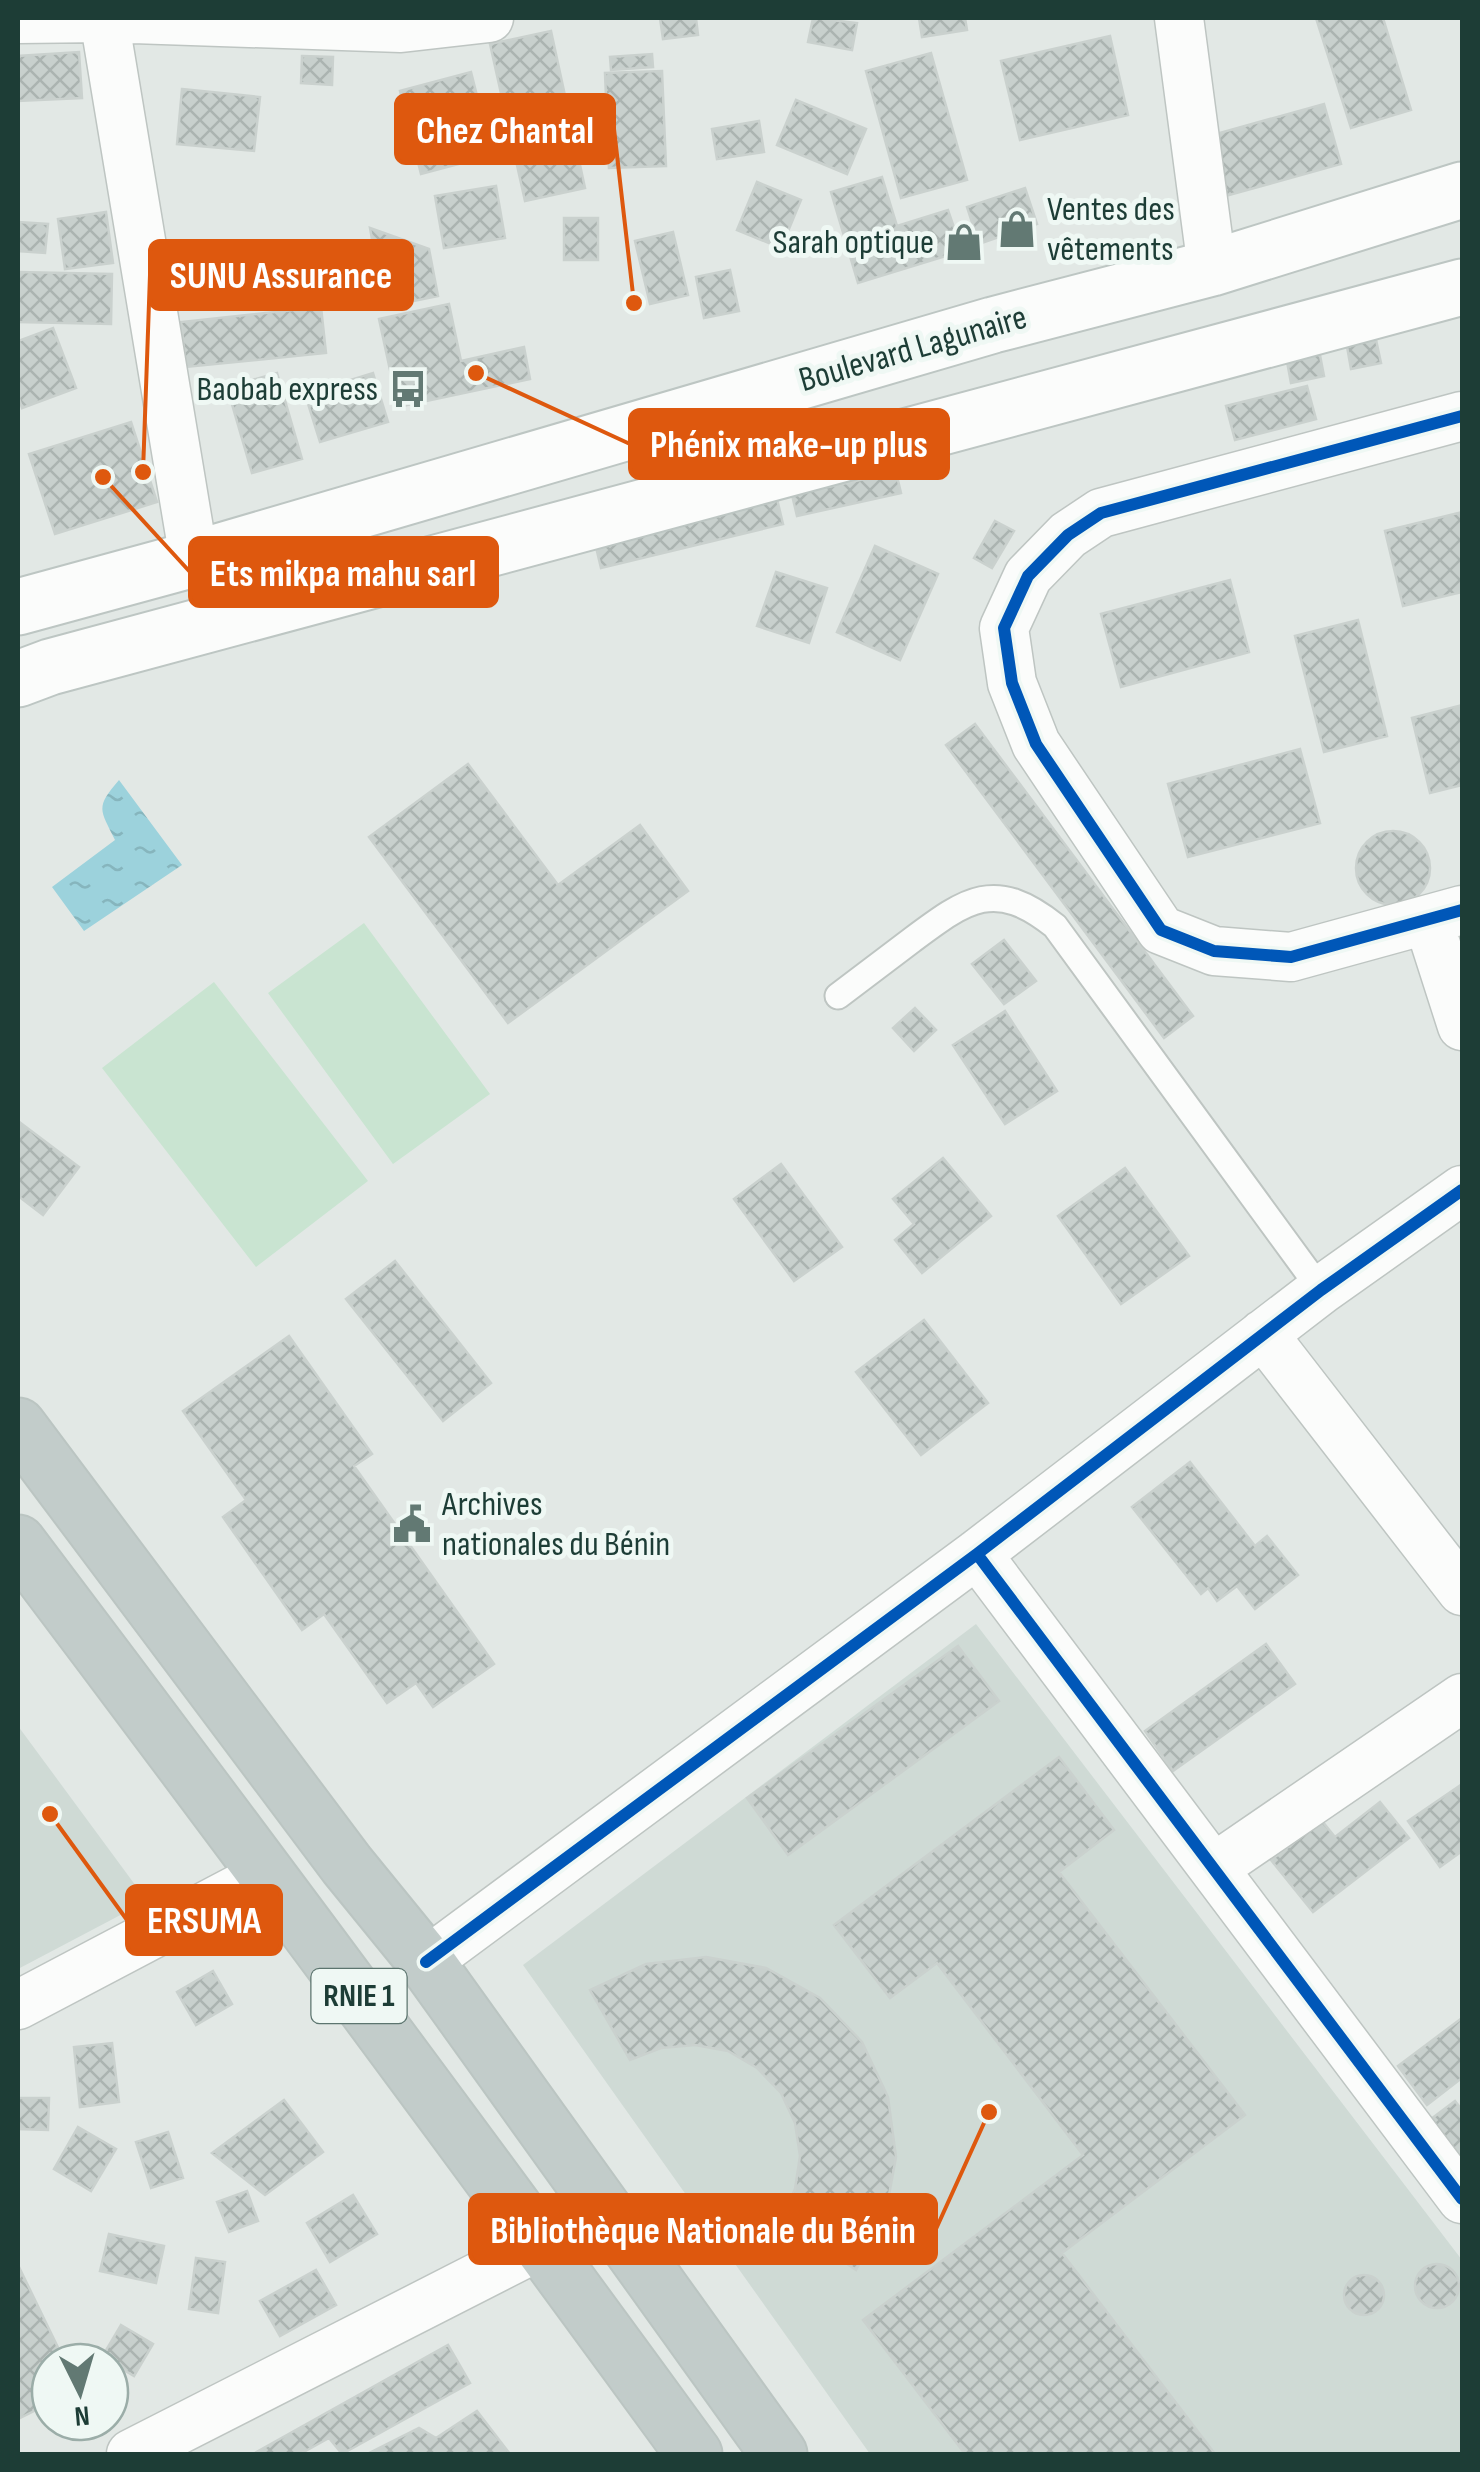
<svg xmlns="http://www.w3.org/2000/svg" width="1480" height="2472" font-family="'Sofia Sans Condensed',sans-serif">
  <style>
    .built { fill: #cfdad5 }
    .grass { fill: #c9e4d1 }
    .water { fill: url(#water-ripples) }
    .building { fill: url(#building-cross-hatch); stroke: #cad1ce; stroke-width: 2.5 }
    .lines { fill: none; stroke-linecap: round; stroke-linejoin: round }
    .service-casing { stroke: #bec5c2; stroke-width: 29 }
    .minor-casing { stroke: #bec5c2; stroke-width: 51 }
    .secondary-casing { stroke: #bdc6c3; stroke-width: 59 }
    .trunk-casing { stroke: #bbc5c2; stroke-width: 59 }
    .service { stroke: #fbfcfb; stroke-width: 25 }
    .minor { stroke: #fbfcfb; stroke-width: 48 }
    .secondary { stroke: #fbfcfb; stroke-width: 55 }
    .trunk { stroke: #c2ccca; stroke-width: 55 }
    .cycleway-casing { stroke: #eff8f4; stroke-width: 19 }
    .cycleway { stroke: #0057b8; stroke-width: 12 }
    .labels { text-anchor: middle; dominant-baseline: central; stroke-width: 10; stroke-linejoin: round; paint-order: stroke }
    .shield { fill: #eff8f4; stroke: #5c756f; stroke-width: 2.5 }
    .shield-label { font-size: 32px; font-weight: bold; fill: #1d3d36 }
    .poi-label { font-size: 35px; fill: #1d3d36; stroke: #eff8f4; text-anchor: start }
    .street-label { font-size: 35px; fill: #1d3d36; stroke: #eff8f4 }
    .leader { fill: none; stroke: #de580e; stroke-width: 4 }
    .callout-dot { fill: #de580e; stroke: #eff8f4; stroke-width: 4 }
    .callout { fill: #de580e; stroke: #de580e; stroke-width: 4 }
    .callout-label { font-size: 38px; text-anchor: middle; font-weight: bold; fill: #fff }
  </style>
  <defs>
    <pattern id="water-ripples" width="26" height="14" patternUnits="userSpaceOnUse" patternTransform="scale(2.5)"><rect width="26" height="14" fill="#9cd2dc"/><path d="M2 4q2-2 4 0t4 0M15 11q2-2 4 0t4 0" fill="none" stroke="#86b5bd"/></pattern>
    <pattern id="building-cross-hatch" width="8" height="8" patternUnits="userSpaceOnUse" patternTransform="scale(2.5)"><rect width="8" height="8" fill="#c8d0cd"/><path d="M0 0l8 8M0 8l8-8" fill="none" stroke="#abb4b1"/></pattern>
  </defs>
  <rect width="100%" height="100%" fill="#e2e8e5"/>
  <!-- built -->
  <path class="built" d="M 976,1624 L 1462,2260 L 1462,2454 L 870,2454 L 523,1965 Z
    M 18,1726 L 147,1901 L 18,1969 Z"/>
  <!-- grass -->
  <path class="grass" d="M 364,923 L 490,1094 L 393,1164 L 268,993 Z
    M 214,982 L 368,1181 L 256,1267 L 102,1068 Z"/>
  <!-- water -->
  <path class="water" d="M 119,780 L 182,865 L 84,931 L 52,887 L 115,840 C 100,809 95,808 119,780 Z"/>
  <!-- building -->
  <path class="building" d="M 660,18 L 696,18 L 698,35 L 663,39 Z
    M 813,18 L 857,23 L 852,50 L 808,42 Z
    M 919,18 L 965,18 L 967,30 L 922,37 Z
    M 1316,18 L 1383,18 L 1411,110 L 1351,128 Z
    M 551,31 L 585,188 L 525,201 L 490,44 Z
    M 1110,36 L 1128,115 L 1020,140 L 1001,61 Z
    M 79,52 L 82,98 L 18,101 L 18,56 Z
    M 931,53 L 967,180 L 901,198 L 866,71 Z
    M 652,54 L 653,67 L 611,70 L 610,57 Z
    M 302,56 L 333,57 L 332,85 L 301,83 Z
    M 662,71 L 666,166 L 609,168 L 605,73 Z
    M 471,72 L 492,155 L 421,174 L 400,91 Z
    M 182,89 L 260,97 L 254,151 L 177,144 Z
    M 796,100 L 866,129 L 847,174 L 777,145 Z
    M 1324,104 L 1341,164 L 1222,197 L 1205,137 Z
    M 759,121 L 764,152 L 717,159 L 712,129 Z
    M 882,177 L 897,226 L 948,210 L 962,251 L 858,283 L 831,192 Z
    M 757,182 L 801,200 L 781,248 L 737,230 Z
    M 496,186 L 505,238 L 444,248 L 435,196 Z
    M 1025,188 L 1037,224 L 979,244 L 967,207 Z
    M 106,212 L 113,263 L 65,269 L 58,219 Z
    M 564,218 L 598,218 L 598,260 L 564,260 Z
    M 18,222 L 48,224 L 45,253 L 18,251 Z
    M 370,228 L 429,249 L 438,296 L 384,307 Z
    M 673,232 L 688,295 L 650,304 L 635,241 Z
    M 730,270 L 739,311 L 704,318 L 696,277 Z
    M 18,272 L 112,274 L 111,324 L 18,322 Z
    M 449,304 L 461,361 L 524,347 L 530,379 L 398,407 L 379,319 Z
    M 321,307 L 326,353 L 186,367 L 181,322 Z
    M 53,328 L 76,388 L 22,408 L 18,395 L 18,341 Z
    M 1375,335 L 1381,363 L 1351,369 L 1346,341 Z
    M 1319,350 L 1324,376 L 1291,383 L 1286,356 Z
    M 277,373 L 302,459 L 252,473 L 227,387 Z
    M 373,373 L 388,422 L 320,442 L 305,394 Z
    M 1307,386 L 1316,419 L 1235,440 L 1226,406 Z
    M 131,422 L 157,502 L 55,534 L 29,454 Z
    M 896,472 L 901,493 L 797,516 L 792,495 Z
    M 777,499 L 783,524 L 601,568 L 595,543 Z
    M 1462,512 L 1462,592 L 1403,606 L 1385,531 Z
    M 995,521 L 1014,531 L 992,568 L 974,558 Z
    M 875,546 L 938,574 L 900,660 L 837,632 Z
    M 776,572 L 827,588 L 809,643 L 757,626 Z
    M 1230,580 L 1249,652 L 1121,687 L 1101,614 Z
    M 1358,620 L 1387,736 L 1324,752 L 1295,636 Z
    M 1462,705 L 1462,785 L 1430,793 L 1412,718 Z
    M 975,724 L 1193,1016 L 1164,1038 L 946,745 Z
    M 1300,749 L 1320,823 L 1188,857 L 1168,784 Z
    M 468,764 L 558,885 L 640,825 L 688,891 L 508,1023 L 369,837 Z
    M1356 868a37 37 0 1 1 74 0a37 37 0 1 1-74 0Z
    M 1004,940 L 1036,981 L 1004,1004 L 972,964 Z
    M 915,1008 L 936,1030 L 914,1051 L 893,1028 Z
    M 1005,1011 L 1057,1091 L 1005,1124 L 953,1045 Z
    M 18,1121 L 79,1167 L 43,1215 L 18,1196 Z
    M 943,1158 L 991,1216 L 922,1273 L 895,1240 L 914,1224 L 893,1199 Z
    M 781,1164 L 842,1247 L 794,1281 L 734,1199 Z
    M 1125,1168 L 1189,1256 L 1121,1304 L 1058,1216 Z
    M 395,1261 L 491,1383 L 443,1421 L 346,1299 Z
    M 924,1320 L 988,1403 L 921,1455 L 856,1372 Z
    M 289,1336 L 372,1454 L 354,1466 L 494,1664 L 433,1707 L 416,1683 L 387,1703 L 324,1614 L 302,1630 L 223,1517 L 246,1500 L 183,1411 Z
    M 1190,1462 L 1255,1546 L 1267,1536 L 1298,1575 L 1255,1609 L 1237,1586 L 1217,1601 L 1208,1588 L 1201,1594 L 1132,1507 Z
    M 1266,1644 L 1295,1684 L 1173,1771 L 1145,1731 Z
    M 958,1646 L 999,1701 L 788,1855 L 747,1798 Z
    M 1059,1757 L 1114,1830 L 1059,1872 L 1245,2115 L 1062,2253 L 1215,2454 L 965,2454 L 863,2320 L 1083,2155 L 937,1963 L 890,1998 L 834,1925 Z
    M 1462,1784 L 1462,1851 L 1440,1867 L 1408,1821 Z
    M 1380,1802 L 1409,1838 L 1313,1912 L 1271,1860 L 1322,1821 L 1335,1837 Z
    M 706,1957 L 766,1968 L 820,1998 L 862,2042 L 888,2097 L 896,2157 L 885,2217 L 856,2270 L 781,2219 L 795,2189 L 800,2156 L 795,2123 L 781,2093 L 757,2068 L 728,2051 L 695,2045 L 661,2048 L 630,2060 L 590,1990 L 646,1964 Z
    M 213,1971 L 232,2004 L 196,2025 L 177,1992 Z
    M 1462,2018 L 1462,2078 L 1427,2105 L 1398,2066 Z
    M 112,2043 L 119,2102 L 80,2107 L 74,2047 Z
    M 18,2098 L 49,2098 L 48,2130 L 18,2129 Z
    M 284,2100 L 323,2152 L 265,2195 L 212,2153 Z
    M 1455,2101 L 1462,2110 L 1462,2160 L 1431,2119 Z
    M 78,2127 L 116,2149 L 91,2191 L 54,2169 Z
    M 168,2132 L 183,2178 L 151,2188 L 136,2142 Z
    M 247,2191 L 258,2221 L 229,2232 L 217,2202 Z
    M 353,2195 L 377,2234 L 330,2262 L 307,2223 Z
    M 109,2234 L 164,2246 L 156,2283 L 100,2271 Z
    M 196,2258 L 225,2262 L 218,2313 L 189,2309 Z
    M1415 2286a22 22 0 1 1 44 0a22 22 0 1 1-44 0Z
    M 18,2265 L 65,2362 L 50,2362 L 50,2403 L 18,2419 Z
    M 316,2270 L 336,2305 L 280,2336 L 260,2301 Z
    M1344 2295a20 20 0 1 1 40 0a20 20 0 1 1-40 0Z
    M 121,2325 L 153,2344 L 134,2376 L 102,2357 Z
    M 448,2345 L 470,2383 L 342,2454 L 329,2438 L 300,2454 L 253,2454 Z
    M 477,2411 L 510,2454 L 367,2454 L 419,2428 L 436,2438 Z"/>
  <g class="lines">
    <!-- service casing -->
    <g class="service-casing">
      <path id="service" d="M 838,996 C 863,977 888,958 912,940 C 967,899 995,878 1055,926 L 1321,1290"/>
    </g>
    <!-- minor casing -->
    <g class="minor-casing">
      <path id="minor" d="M 104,18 L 194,559
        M 1179,18 L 1212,268
        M 18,19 L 104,18 L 401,28 L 489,18
        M 1462,416 L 1101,513 L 1068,535 L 1028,576 L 1004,628 L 1012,683 L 1036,744 L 1161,930 L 1214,951 L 1291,957 L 1462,910
        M 1428,920 L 1462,1026
        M 1263,1334 L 1462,1591
        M 977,1554 L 1462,2199
        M 1215,1867 L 1462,1698
        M 426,1962 L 977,1554 L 1321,1290 L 1462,1190
        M 18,2005 L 265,1875
        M 131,2454 L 541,2245"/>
    </g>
    <!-- secondary casing -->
    <g class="secondary-casing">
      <path id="secondary" d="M 18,607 L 194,559 L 993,325 L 1212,268 L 1462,190
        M 18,679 L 50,667 L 1462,287"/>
    </g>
    <!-- trunk casing -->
    <g class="trunk-casing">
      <path id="trunk" d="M 18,1426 L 347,1865 L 426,1962 L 779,2454
        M 18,1543 C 246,1845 471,2148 694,2454"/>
    </g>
    <!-- service -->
    <use href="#service" class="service"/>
    <!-- minor -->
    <use href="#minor" class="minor"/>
    <!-- secondary -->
    <use href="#secondary" class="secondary"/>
    <!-- trunk -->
    <use href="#trunk" class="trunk"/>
    <!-- cycleway casing -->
    <g class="cycleway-casing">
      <path id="cycleway" d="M 1462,416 L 1101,513 L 1068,535 L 1028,576 L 1004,628 L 1012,683 L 1036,744 L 1161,930 L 1214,951 L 1291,957 L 1462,910
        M 977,1554 L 1462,2199
        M 426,1962 L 977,1554 L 1321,1290 L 1462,1190"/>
    </g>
    <!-- cycleway -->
    <use href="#cycleway" class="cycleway"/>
  </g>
  <!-- icons -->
  <defs>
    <g id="shop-bare" transform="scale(3)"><path d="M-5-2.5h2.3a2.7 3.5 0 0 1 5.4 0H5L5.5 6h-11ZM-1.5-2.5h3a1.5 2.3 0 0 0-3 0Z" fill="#627973" stroke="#eff8f4" stroke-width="2.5" paint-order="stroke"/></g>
    <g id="bus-bare" transform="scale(3)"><path d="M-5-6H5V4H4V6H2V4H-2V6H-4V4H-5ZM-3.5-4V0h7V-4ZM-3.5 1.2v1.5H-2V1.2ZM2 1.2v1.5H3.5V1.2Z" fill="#627973" stroke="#eff8f4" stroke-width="2.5" paint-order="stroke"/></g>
    <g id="civic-bare" transform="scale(3)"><path d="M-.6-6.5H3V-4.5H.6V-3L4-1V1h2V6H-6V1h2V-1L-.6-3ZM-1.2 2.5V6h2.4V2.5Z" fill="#627973" stroke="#eff8f4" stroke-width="2.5" paint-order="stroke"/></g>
  </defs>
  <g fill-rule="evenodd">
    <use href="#shop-bare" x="1017" y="229"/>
    <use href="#shop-bare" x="964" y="242"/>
    <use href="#bus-bare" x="408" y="389"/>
    <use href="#civic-bare" x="412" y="1524"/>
  </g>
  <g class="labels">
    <!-- shield labels -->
    <rect class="shield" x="311.5" y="1969" width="95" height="54" rx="8"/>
    <g class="shield-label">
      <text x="359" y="1996">RNIE 1</text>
    </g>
    <!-- poi labels -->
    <g class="poi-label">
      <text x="1047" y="209">Ventes des<tspan x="1047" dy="40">vêtements</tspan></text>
      <text x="934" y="242" text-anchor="end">Sarah optique</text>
      <text x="378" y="389" text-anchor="end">Baobab express</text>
      <text x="442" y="1504">Archives<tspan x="442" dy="40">nationales du Bénin</tspan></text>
    </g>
    <!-- street labels -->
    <g class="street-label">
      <text transform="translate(913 349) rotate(-16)">Boulevard Lagunaire</text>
    </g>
  </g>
  <!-- callouts -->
  <path class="leader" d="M634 303L614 129M143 472L150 275M476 373L630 444M103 477L190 572M50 1814L127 1920M989 2112L936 2229"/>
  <g class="callout-dot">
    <circle cx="634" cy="303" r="10"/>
    <circle cx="143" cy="472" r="10"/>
    <circle cx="476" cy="373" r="10"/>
    <circle cx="103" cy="477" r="10"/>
    <circle cx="50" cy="1814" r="10"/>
    <circle cx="989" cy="2112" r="10"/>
  </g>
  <g class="callout">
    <rect x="396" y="95" width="218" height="68" rx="10"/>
    <rect x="150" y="241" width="262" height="68" rx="10"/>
    <rect x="630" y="410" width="318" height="68" rx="10"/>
    <rect x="190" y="538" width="307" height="68" rx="10"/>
    <rect x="127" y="1886" width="154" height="68" rx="10"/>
    <rect x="470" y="2195" width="466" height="68" rx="10"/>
  </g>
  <g class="callout-label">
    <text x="505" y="143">Chez Chantal</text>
    <text x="281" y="288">SUNU Assurance</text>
    <text x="789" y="457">Phénix make-up plus</text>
    <text x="343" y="586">Ets mikpa mahu sarl</text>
    <text x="204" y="1933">ERSUMA</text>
    <text x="703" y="2243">Bibliothèque Nationale du Bénin</text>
  </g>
  <!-- border -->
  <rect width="1480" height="2472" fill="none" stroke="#1d3d36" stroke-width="40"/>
  <!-- north arrow -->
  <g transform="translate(80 2392) rotate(175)"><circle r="48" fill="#eff8f4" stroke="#9bada8" stroke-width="2.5"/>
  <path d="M0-8L18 38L0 25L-18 38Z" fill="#627973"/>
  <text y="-15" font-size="28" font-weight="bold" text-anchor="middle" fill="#1d3d36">N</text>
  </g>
</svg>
